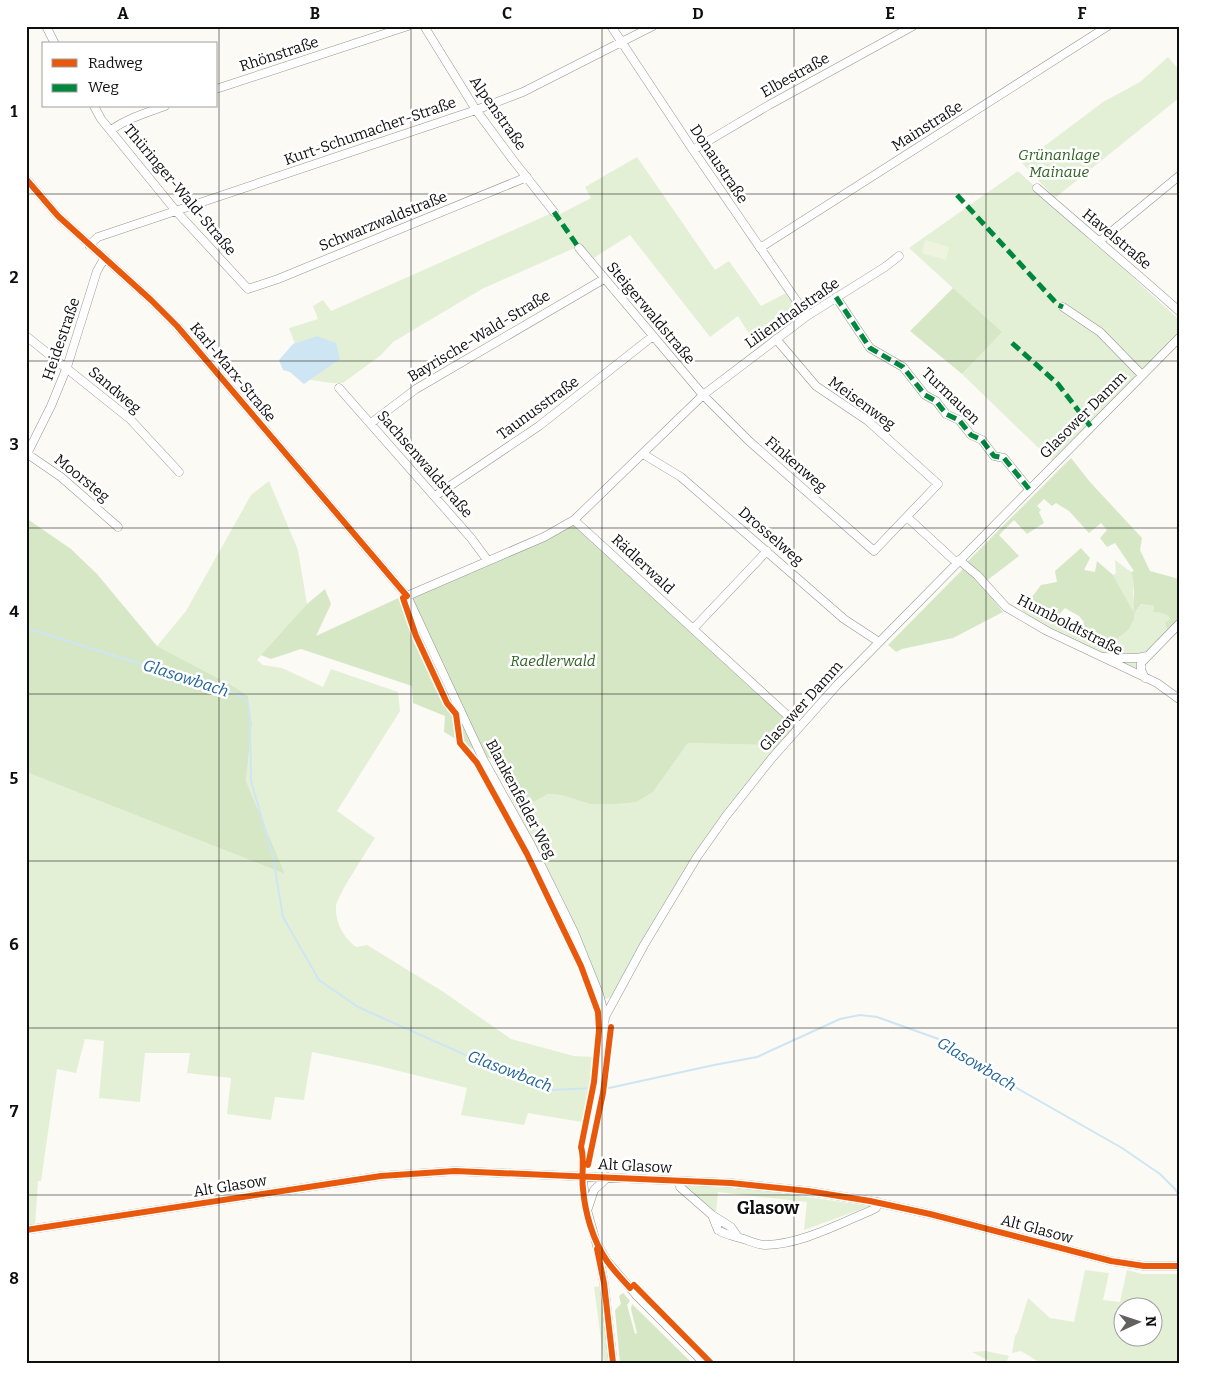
<svg xmlns="http://www.w3.org/2000/svg" width="1205" height="1389" font-family="Bitter,serif">
  <style>
    .green { fill: #e4f0d6; fill-rule: evenodd }
    .forest { fill: #d6e7c5 }
    .pitch { fill: #eef4e0 }
    .water { fill: #cee6f3 }
    .lines { fill: none; stroke-linecap: round; stroke-linejoin: round }
    .stream { stroke: #cee6f3; stroke-width: 2 }
    .minor-casing { stroke: #959593; stroke-width: 9 }
    .minor { stroke: #fefefe; stroke-width: 8 }
    .quiet { stroke: #00873e; stroke-width: 5; stroke-dasharray: 10 5; stroke-linecap: butt }
    .cycleway-casing { stroke: #fff; stroke-width: 9 }
    .cycleway { stroke: #e8590c; stroke-width: 6 }
    .grid { fill: none; stroke: #0f0f0f; stroke-width: 1; stroke-opacity: 0.55 }
    .labels { text-anchor: middle; dominant-baseline: central; stroke-width: 5; stroke-linejoin: round; paint-order: stroke }
    .street-label { font-size: 15px; fill: #0f0f0f; stroke: #fff }
    .park-label { font-size: 15px; font-style: italic; fill: #306323; stroke: #fff }
    .water-label { font-size: 16px; font-style: italic; fill: #206399; stroke: #fff }
    .quarter-label { font-size: 18px; font-weight: bold; fill: #0f0f0f; stroke: #fff }
    .neatline { fill: none; stroke: #0f0f0f; stroke-width: 2 }
    .grid-label { font-size: 16px; text-anchor: middle; font-weight: bold; fill: #0f0f0f }
  </style>
  <rect width="100%" height="100%" fill="#fbfaf5"/>
  <!-- green -->
  <path class="green" d="M 1168,57 L 1179,70 L 1179,98 L 1055,198 L 1022,163 L 1103,102 L 1140,82 Z
    M 637,157 L 715,270 L 729,261 L 761,306 L 788,292 L 803,315 L 757,347 L 738,316 L 710,337 L 630,235 L 592,259 L 579,246 L 482,289 L 393,342 L 381,355 L 343,383 L 331,383 L 311,380 L 306,374 L 289,328 L 318,319 L 313,306 L 323,300 L 331,311 L 552,213 L 558,215 L 591,198 L 585,187 Z
    M 1018,171 L 1179,320 L 1179,333 L 1052,461 L 962,374 L 1001,332 L 909,248 Z
    M 269,481 L 298,550 L 307,604 L 257,660 L 263,665 L 282,668 L 323,687 L 331,669 L 398,692 L 400,711 L 337,811 L 375,838 C 368,849 337,896 336,906 C 335,923 343,937 356,947 L 367,945 L 442,991 L 511,1039 L 574,1056 L 595,1057 L 582,1122 L 528,1113 L 524,1125 L 461,1115 L 467,1088 L 375,1065 L 312,1052 L 304,1100 L 275,1097 L 271,1120 L 227,1114 L 231,1078 L 187,1073 L 190,1053 L 145,1053 L 140,1102 L 99,1098 L 104,1041 L 85,1039 L 76,1073 L 57,1069 L 41,1181 L 38,1181 L 35,1226 L 26,1227 L 26,772 L 285,874 L 246,781 L 252,724 L 248,696 L 235,687 L 157,646 L 186,611 L 251,495 Z
    M 1115,560 L 1131,572 L 1135,581 L 1133,592 L 1135,613 L 1141,604 L 1154,606 L 1153,612 C 1168,613 1170,614 1172,629 L 1139,667 L 1135,669 L 1027,618 L 1022,610 L 1052,622 L 1079,634 L 1094,644 L 1103,646 L 1120,637 L 1129,629 L 1134,614 L 1113,575 L 1116,573 Z
    M 688,743 L 769,745 L 773,748 L 772,754 L 716,827 L 612,997 L 605,999 L 582,940 L 561,895 L 518,811 L 548,794 L 561,795 L 590,804 L 653,792 Z
    M 686,1185 L 758,1190 L 870,1206 L 804,1230 L 807,1202 L 718,1192 L 716,1212 L 686,1189 Z
    M 1085,1270 L 1109,1273 L 1103,1300 L 1120,1302 L 1127,1270 L 1142,1274 L 1179,1274 L 1179,1363 L 1040,1363 L 1021,1351 L 1012,1353 L 1015,1336 L 1018,1331 L 1028,1298 L 1050,1318 L 1074,1322 ZM 1122,1306 L 1152,1306 L 1152,1336 L 1122,1336 Z
    M 602,1286 L 611,1363 L 604,1363 L 594,1287 Z
    M 986,1351 L 1009,1356 L 1006,1363 L 993,1363 L 972,1352 Z"/>
  <!-- forest -->
  <path class="forest" d="M 953,288 L 1002,332 L 962,374 L 910,331 Z
    M 1071,458 L 1090,482 L 1142,538 L 1140,550 L 1150,571 L 1179,579 L 1179,622 L 1172,629 L 1167,629 L 1165,623 L 1170,619 C 1167,612 1159,613 1153,612 L 1154,606 L 1141,604 L 1134,614 L 1134,619 L 1129,629 L 1120,637 L 1103,646 L 1094,644 L 1079,634 L 1084,622 L 1079,616 L 1065,608 L 1052,622 L 1022,610 L 1041,585 L 1057,582 L 1055,571 L 1081,548 L 1090,558 L 1084,570 L 1095,572 L 1097,561 L 1113,575 L 1134,613 C 1133,599 1136,583 1131,572 L 1134,571 L 1115,543 L 1107,547 L 1100,538 L 1107,530 L 1101,523 L 1089,533 L 1069,511 L 1056,503 L 1052,506 L 1044,499 L 1037,506 L 1041,510 L 1039,512 L 1044,523 L 1027,534 L 1014,520 L 999,535 L 1019,556 L 985,582 L 966,563 Z
    M 26,518 L 71,549 L 97,574 L 157,646 L 235,687 L 248,696 L 252,724 L 246,781 L 285,874 L 26,772 Z
    M 575,523 L 795,727 L 772,754 L 773,748 L 769,745 L 688,743 L 653,792 L 636,802 L 616,804 L 590,804 L 561,795 L 548,794 L 518,811 L 492,760 L 444,732 L 445,716 L 413,703 L 412,686 L 301,649 L 271,659 L 261,655 L 307,604 L 325,589 L 331,604 L 316,636 L 405,595 Z
    M 963,569 L 975,576 L 1003,612 L 953,638 L 902,649 L 896,652 L 888,645 Z
    M 623,1293 L 630,1301 L 627,1305 L 635,1334 L 637,1333 L 631,1309 L 632,1304 L 692,1363 L 620,1363 L 615,1310 L 621,1304 L 619,1296 Z"/>
  <!-- pitch -->
  <path class="pitch" d="M 925,240 L 949,247 L 946,260 L 922,253 Z"/>
  <!-- water -->
  <path class="water" d="M 317,336 L 336,343 L 340,359 L 304,384 L 290,372 L 283,370 L 279,360 L 293,344 Z"/>
  <g class="lines">
    <!-- stream -->
    <path class="stream" d="M 26,628 L 237,694 L 248,702 L 250,718 L 251,781 L 273,857 L 283,917 L 319,980 L 358,1007 L 535,1086 L 550,1090 L 596,1088
      M 601,1088 L 609,1088 L 714,1065 L 757,1057 L 840,1019 L 860,1015 L 877,1017 L 944,1041 L 1001,1079 L 1122,1148 L 1160,1174 L 1175,1189 L 1179,1196"/>
    <!-- minor casing -->
    <g class="minor-casing">
      <path id="minor" d="M 46,26 L 55,44
        M 424,26 L 476,110 L 513,160 L 554,212
        M 611,26 L 693,150 L 807,316
        M 216,89 L 408,26
        M 94,106 L 101,119 L 176,211 L 248,289 L 278,279 L 527,177
        M 111,130 C 128,118 146,113 165,106
        M 693,150 L 769,105 L 913,26
        M 26,179 L 58,216 L 151,300 L 177,326 L 407,596 L 483,759 L 531,845 L 574,932 L 599,994 L 605,1017
        M 1037,188 C 1084,229 1132,269 1179,311
        M 1100,241 L 1179,176
        M 89,245 L 98,237 L 476,110 L 523,92 L 653,26
        M 579,248 L 703,395 L 749,441 L 874,551 L 938,484 L 868,421 L 816,386 L 776,339
        M 760,248 L 1108,26
        M 836,297 L 870,348 L 903,367 L 925,395 L 936,401 L 946,414 L 959,420 L 971,435 L 982,440 L 994,456 L 1004,458 L 1029,489
        M 1063,307 L 1100,332 L 1142,375
        M 26,336 L 130,419 L 179,472
        M 339,388 L 471,538 L 488,561
        M 371,423 L 416,389 L 604,279
        M 26,453 L 61,477 L 118,527
        M 27,454 L 51,406 L 67,367 L 97,271 L 104,259
        M 643,454 L 681,477 L 844,619 L 879,642
        M 435,496 L 539,426 L 653,336
        M 907,517 L 957,563
        M 574,520 L 799,726
        M 959,560 L 977,575 L 1006,607 L 1047,631 L 1157,683 L 1179,699
        M 407,596 L 544,537 L 574,520 L 703,395 L 807,316 L 885,267 L 899,256
        M 693,629 L 767,551
        M 1104,657 L 1137,658 L 1147,656
        M 1145,678 L 1141,670 L 1141,663 L 1179,624
        M 680,1181 L 680,1187 L 712,1215 L 731,1227 L 738,1237
        M 588,1208 L 594,1190 L 608,1177
        M 712,1215 L 718,1230 C 726,1235 731,1235 740,1238 C 749,1240 756,1245 766,1245 C 802,1244 838,1224 870,1211 L 876,1208 L 877,1202
        M 26,1230 L 381,1176 L 455,1171 L 731,1183 L 808,1191 L 870,1201 L 930,1214 L 1111,1261 L 1144,1266 L 1179,1266
        M 597,1246 L 604,1283 L 613,1363
        M 704,1363 L 637,1296 L 607,1261 L 596,1242 L 587,1210 L 582,1176 L 583,1162 L 598,1092 L 605,1017 L 644,945 L 697,857 L 726,816 L 772,758 L 837,685 L 1179,338"/>
    </g>
    <!-- minor -->
    <use href="#minor" class="minor"/>
    <!-- quiet -->
    <path class="quiet" d="M 957,195 L 1058,305 L 1063,307
      M 554,212 L 579,248
      M 836,297 L 870,348 L 903,367 L 925,395 L 936,401 L 946,414 L 959,420 L 971,435 L 982,440 L 994,456 L 1004,458 L 1029,489
      M 1012,343 L 1058,384 L 1091,427"/>
    <!-- cycleway casing -->
    <g class="cycleway-casing">
      <path id="cycleway" d="M 26,179 L 58,216 L 151,300 L 177,326 L 407,596 L 403,598 L 416,636 L 447,703 L 456,714 L 460,743 L 477,763 L 527,854 L 581,966 L 598,1012 L 599,1030 L 594,1082 L 581,1147 C 585,1160 581,1174 583,1189 C 585,1213 593,1241 607,1261 C 614,1271 622,1279 630,1288
        M 588,1165 L 603,1093 L 611,1027
        M 26,1230 L 381,1176 L 455,1171 L 731,1183 L 808,1191 L 870,1201 L 930,1214 L 1111,1261 L 1144,1266 L 1179,1266
        M 597,1249 L 604,1283 L 613,1363
        M 634,1285 L 711,1363"/>
    </g>
    <!-- cycleway -->
    <use href="#cycleway" class="cycleway"/>
  </g>
  <!-- grid -->
  <path class="grid" d="M 219,26 L 219,1363M 411,26 L 411,1363M 602,26 L 602,1363M 794,26 L 794,1363M 986,26 L 986,1363M 26,194 L 1179,194M 26,361 L 1179,361M 26,528 L 1179,528M 26,694 L 1179,694M 26,861 L 1179,861M 26,1028 L 1179,1028M 26,1195 L 1179,1195"/>
  <g class="labels">
    <!-- street labels -->
    <g class="street-label">
      <text transform="translate(279 54) rotate(-18)">Rhönstraße</text>
      <text transform="translate(795 75) rotate(-29)">Elbestraße</text>
      <text transform="translate(498 113) rotate(55)">Alpenstraße</text>
      <text transform="translate(927 126) rotate(-32)">Mainstraße</text>
      <text transform="translate(370 131) rotate(-19)">Kurt-Schumacher-Straße</text>
      <text transform="translate(719 164) rotate(56)">Donaustraße</text>
      <text transform="translate(180 190) rotate(50)">Thüringer-Wald-Straße</text>
      <text transform="translate(383 221) rotate(-22)">Schwarzwaldstraße</text>
      <text transform="translate(1117 239) rotate(40)">Havelstraße</text>
      <text transform="translate(651 313) rotate(50)">Steigerwaldstraße</text>
      <text transform="translate(792 313) rotate(-35)">Lilienthalstraße</text>
      <text transform="translate(479 336) rotate(-31)">Bayrische-Wald-Straße</text>
      <text transform="translate(61 339) rotate(-71)">Heidestraße</text>
      <text transform="translate(233 372) rotate(50)">Karl-Marx-Straße</text>
      <text transform="translate(115 390) rotate(40)">Sandweg</text>
      <text transform="translate(951 396) rotate(44)">Turmauen</text>
      <text transform="translate(862 403) rotate(36)">Meisenweg</text>
      <text transform="translate(538 408) rotate(-36)">Taunusstraße</text>
      <text transform="translate(1083 415) rotate(-45)">Glasower Damm</text>
      <text transform="translate(425 464) rotate(49)">Sachsenwaldstraße</text>
      <text transform="translate(796 464) rotate(41)">Finkenweg</text>
      <text transform="translate(82 478) rotate(39)">Moorsteg</text>
      <text transform="translate(771 536) rotate(41)">Drosselweg</text>
      <text transform="translate(643 564) rotate(43)">Rädlerwald</text>
      <text transform="translate(1070 625) rotate(27)">Humboldtstraße</text>
      <text transform="translate(801 706) rotate(-48)">Glasower Damm</text>
      <text transform="translate(521 799) rotate(62)">Blankenfelder Weg</text>
      <text transform="translate(635 1166) rotate(3)">Alt Glasow</text>
      <text transform="translate(230 1186) rotate(-9)">Alt Glasow</text>
      <text transform="translate(1037 1229) rotate(15)">Alt Glasow</text>
    </g>
    <!-- park labels -->
    <g class="park-label">
      <text x="1059" y="155">Grünanlage<tspan x="1059" dy="17">Mainaue</tspan></text>
      <text x="553" y="661">Raedlerwald</text>
    </g>
    <!-- water labels -->
    <g class="water-label">
      <text transform="translate(186 678) rotate(18)">Glasowbach</text>
      <text transform="translate(977 1064) rotate(31)">Glasowbach</text>
      <text transform="translate(510 1071) rotate(21)">Glasowbach</text>
    </g>
    <!-- quarter labels -->
    <g class="quarter-label">
      <text x="768" y="1208">Glasow</text>
    </g>
  </g>
  <!-- border -->
  <rect width="1205" height="1389" fill="none" stroke="#ffffff" stroke-width="55"/>
  <!-- legend -->
  <rect x="42" y="42" width="175" height="65" fill="#ffffff" stroke="#9f9f9f"/>
  <rect x="52" y="59" width="25" height="8" fill="#e8590c" stroke="#9f9f9f"/>
  <text x="88" y="68" font-size="15" fill="#0f0f0f">Radweg</text>
  <rect x="52" y="84" width="25" height="8" fill="#00873e" stroke="#9f9f9f"/>
  <text x="88" y="92" font-size="15" fill="#0f0f0f">Weg</text>
  <!-- north arrow -->
  <g transform="translate(1138 1322) rotate(87)"><circle r="24" fill="#ffffff" stroke="#9f9f9f"/>
  <path d="M0-4L9 19L0 12L-9 19Z" fill="#626160"/>
  <text y="-8" font-size="14" font-weight="bold" text-anchor="middle" fill="#0f0f0f">N</text>
  </g>
  <rect x="28" y="28" width="1150" height="1334" class="neatline"/>
  <g class="grid-label">
    <text x="123" y="19">A</text>
    <text x="315" y="19">B</text>
    <text x="507" y="19">C</text>
    <text x="698" y="19">D</text>
    <text x="890" y="19">E</text>
    <text x="1082" y="19">F</text>
    <text x="14" y="117">1</text>
    <text x="14" y="283">2</text>
    <text x="14" y="450">3</text>
    <text x="14" y="617">4</text>
    <text x="14" y="784">5</text>
    <text x="14" y="950">6</text>
    <text x="14" y="1117">7</text>
    <text x="14" y="1284">8</text>
  </g>
</svg>
